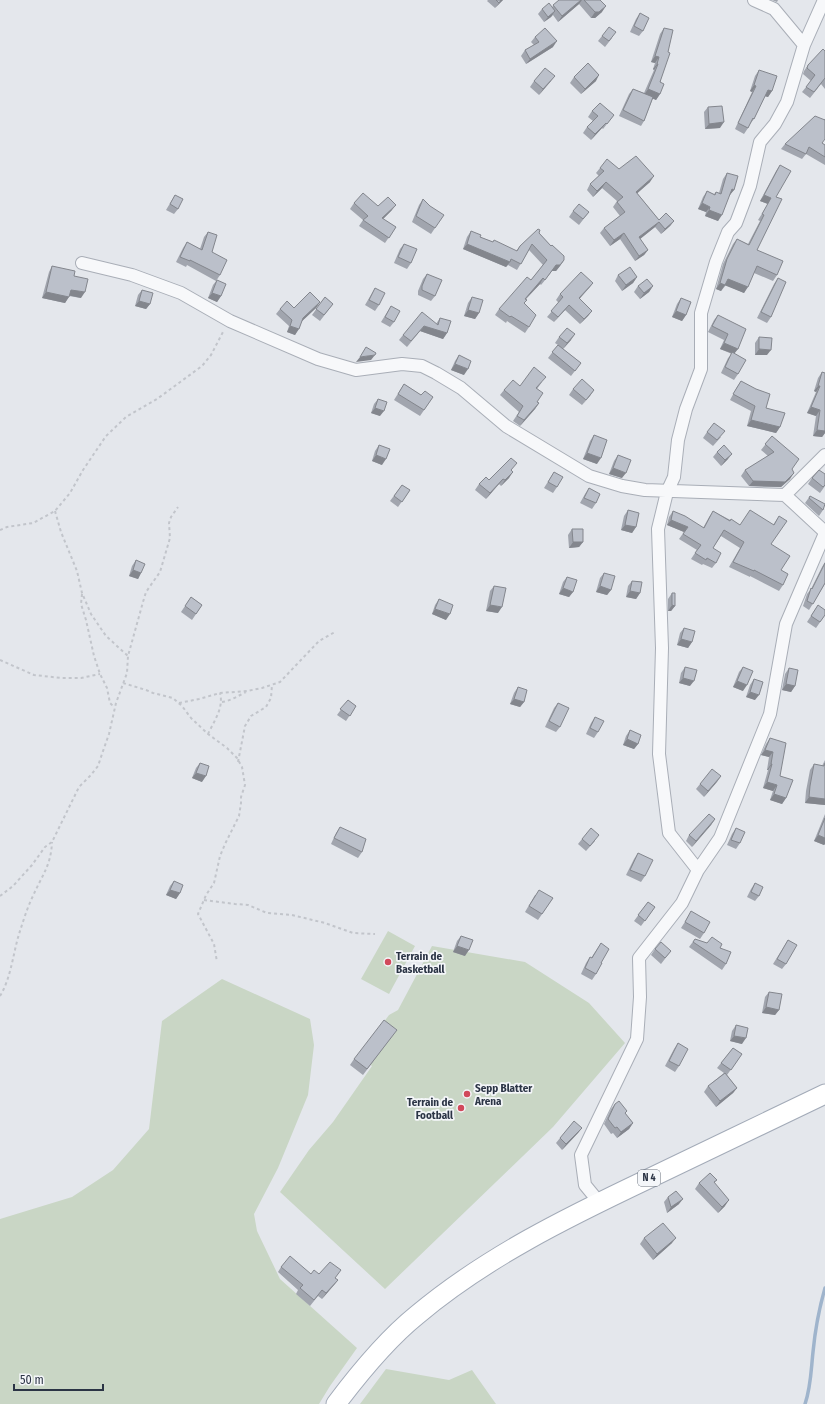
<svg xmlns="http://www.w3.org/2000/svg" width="825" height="1404" font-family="'Fira Sans Condensed',sans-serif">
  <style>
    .green { fill: #c9d6c5 }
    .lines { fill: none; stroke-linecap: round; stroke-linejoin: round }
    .stream { stroke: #9fb4cc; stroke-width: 3.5 }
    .street-casing { stroke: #a9aeb7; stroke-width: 14 }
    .primary-casing { stroke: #a3abb8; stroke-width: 21 }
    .path { stroke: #c2c5cb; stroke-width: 2; stroke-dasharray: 3 3; stroke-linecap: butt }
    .street { stroke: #f7f8fa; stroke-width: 12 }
    .primary { stroke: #fff; stroke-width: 19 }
    .wall { fill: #a1a5ae }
    .shaded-wall { fill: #83868d }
    .building { fill: #bbc0ca; stroke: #83868d }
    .poi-dot { fill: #d1495b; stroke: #f4f6f9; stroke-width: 1.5 }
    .labels { text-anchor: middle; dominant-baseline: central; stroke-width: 3.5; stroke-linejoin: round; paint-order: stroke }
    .shield { fill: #f4f6f9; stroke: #676e7b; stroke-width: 1 }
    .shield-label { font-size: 10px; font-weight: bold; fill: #2b3445 }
    .poi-label { font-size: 11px; font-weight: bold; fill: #2b3445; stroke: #f4f6f9; text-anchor: start }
  </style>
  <rect width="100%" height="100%" fill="#e4e7ec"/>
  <!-- green -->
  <path class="green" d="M 388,931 L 415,946 L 389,994 L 361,979 Z
    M 432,946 L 525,962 L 589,1003 L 625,1043 L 553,1127 L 385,1289 L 280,1192 L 309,1150 L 333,1122 L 372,1066 L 359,1056 L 389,1015 L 398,1010 Z
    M 222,979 L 310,1019 L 314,1045 L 308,1095 L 278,1168 L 254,1214 L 257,1231 L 280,1279 L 357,1348 L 330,1386 L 319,1404 L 0,1404 L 0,1219 L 72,1197 L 113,1170 L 149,1129 L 162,1021 Z
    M 386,1369 L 449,1380 L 472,1370 L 496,1404 L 360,1404 Z"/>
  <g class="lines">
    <!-- stream -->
    <path class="stream" d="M 805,1404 C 811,1387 811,1370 813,1352 C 815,1331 819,1309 825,1288"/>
    <!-- street casing -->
    <g class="street-casing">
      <path id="street" d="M 754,0 L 774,9 L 804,45
        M 82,263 L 132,275 L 181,293 L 230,321 L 318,359 L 356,370 L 402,364 L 422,366 L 436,373 L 461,388 L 506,426 L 589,476 L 622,486 L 645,490 L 785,495 L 825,455
        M 785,495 L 825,532
        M 698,870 L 669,833 L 659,754 L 662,648 L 658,529 L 667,492 L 674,477 L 678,440 L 686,409 L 701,369 L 701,313 L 716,262 L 728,232 L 736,223 L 750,186 L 760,142 L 775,124 L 787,102 L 804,45 L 824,0
        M 599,1202 L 585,1185 L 581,1155 L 637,1039 L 640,997 L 639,958 L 682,903 L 698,870 L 720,838 L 770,714 L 786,624 L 825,533"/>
    </g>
    <!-- primary casing -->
    <g class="primary-casing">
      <path id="primary" d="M 336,1404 C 360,1372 386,1340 417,1315 C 486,1257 568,1217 648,1179 C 707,1151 766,1122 825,1094"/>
    </g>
    <!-- path -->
    <path class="path" d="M 55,511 L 61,532 L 77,571 L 82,593 L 91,614 L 106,636 L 128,656
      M 0,530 L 7,527 L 33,523 L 55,511 L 70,493 L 83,470 L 106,436 L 126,417 L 157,399 L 202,366 L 211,355 L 224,330
      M 82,594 L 81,604 L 86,620 L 94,656 L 100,674 L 107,688 L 110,703 L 114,707
      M 0,660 L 34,675 L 61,678 L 81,678 L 100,674
      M 123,683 L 146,690 L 153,693 L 173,698 L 182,706 L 191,718 L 208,734 L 227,748 L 237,758 L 242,767 L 245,785 L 241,797 L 241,803 L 239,816 L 225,844 L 220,856 L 214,883 L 206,895 L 198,914 L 214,944 L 217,962
      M 222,702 C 230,701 238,696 246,692
      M 179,703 L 199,699 L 220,693 L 247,691 L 262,688 L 280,682 L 319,641 L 335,632
      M 208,734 C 214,721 224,708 220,693
      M 238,762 L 245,726 L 251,716 L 266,707 L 271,698 L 272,685
      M 0,896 L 13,886 L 32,865 L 45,847 L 52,842 L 79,787 L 91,775 L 98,766 L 102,754 L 109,734 L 116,703 L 127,673 L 128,656 L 143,602 L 146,592 L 160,572 L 170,538 L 169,523 L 171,517 L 178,507
      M 204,900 L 235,904 L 248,905 L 267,913 L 292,915 L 325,923 L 353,933 L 375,934
      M 0,996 C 11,978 13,954 19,934 C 23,922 27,908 33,896 C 42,875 51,866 52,842"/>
    <!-- street -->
    <use href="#street" class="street"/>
    <!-- primary -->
    <use href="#primary" class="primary"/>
  </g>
  <!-- wall -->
  <path class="wall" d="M 488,0 L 503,0 L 495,8 L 487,1 Z
    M 559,0 L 600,0 L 602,12 L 595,18 L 591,18 L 579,4 L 558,22 L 553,15 L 551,17 L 544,22 L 538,14 L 542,9 L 552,7 Z
    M 772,0 L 778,0 L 777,2 Z
    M 640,13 L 643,31 L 639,36 L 630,32 L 636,19 Z
    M 664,28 L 660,94 L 656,100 L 653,98 L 644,121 L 641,126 L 619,116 L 629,94 L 633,89 L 644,93 L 654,70 L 653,69 L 655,63 L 651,62 L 660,34 Z
    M 602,36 L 612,38 L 605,47 L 598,41 Z
    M 535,37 L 553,47 L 526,64 L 521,56 L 525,50 L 534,45 L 531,42 Z
    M 825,51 L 825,89 L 821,84 L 810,98 L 802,92 L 811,81 L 803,74 L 804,71 L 808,65 Z
    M 759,70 L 772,91 L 768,97 L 765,96 L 754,119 L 750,124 L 748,128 L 744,134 L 735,129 L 752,92 L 750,91 L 755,76 Z
    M 574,77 L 596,81 L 581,94 L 570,83 Z
    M 534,81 L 551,81 L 539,95 L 530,87 Z
    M 708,107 L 720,128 L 705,129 L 704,112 Z
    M 592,111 L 614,115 L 603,129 L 602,128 L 591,140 L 583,133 L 587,127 L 593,121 L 588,117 Z
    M 825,120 L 822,143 L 825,145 L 825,165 L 806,154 L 802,159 L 781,149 L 785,144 Z
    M 780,165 L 776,197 L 757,250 L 777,275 L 773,281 L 754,273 L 744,293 L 726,285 L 721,291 L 716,289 L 723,264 L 733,244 L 737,239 L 748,244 L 760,221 L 758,220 L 768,204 L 760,201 L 776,171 Z
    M 600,168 L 619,169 L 650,182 L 637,193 L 659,220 L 674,221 L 670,226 L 661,234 L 655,227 L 640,239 L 648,250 L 644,255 L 635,261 L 620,239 L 610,246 L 600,233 L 604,228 L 620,216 L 613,207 L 617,201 L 602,188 L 593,197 L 587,190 L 590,184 L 599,176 L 596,173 Z
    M 727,173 L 734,190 L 729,195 L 718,221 L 705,216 L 706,212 L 698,209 L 703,197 L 707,191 L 714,194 L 716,192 L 719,193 L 723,179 Z
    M 175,195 L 178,209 L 174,214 L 166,210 Z
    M 423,199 L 430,206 L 435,228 L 431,234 L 412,222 L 419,205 Z
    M 354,203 L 378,206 L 392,210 L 383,219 L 396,227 L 385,243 L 359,226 L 363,220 L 350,209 Z
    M 573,211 L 589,212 L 579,225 L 569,217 Z
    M 471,231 L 480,237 L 493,242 L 516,251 L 520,246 L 539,233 L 564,260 L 560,266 L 556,271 L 552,271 L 541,285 L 540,284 L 526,299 L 527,300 L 524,303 L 529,327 L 525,333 L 507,321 L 506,323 L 495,315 L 499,309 L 531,280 L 543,265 L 529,250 L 517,270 L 508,265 L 506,267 L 463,249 L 467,237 Z
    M 208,232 L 212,252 L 220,275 L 216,281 L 187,265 L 186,267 L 176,262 L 183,248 L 187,242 L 200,249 L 204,237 Z
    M 404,244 L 411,263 L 407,269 L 394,263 L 400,249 Z
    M 52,266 L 74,276 L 81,298 L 69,296 L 65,303 L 42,298 L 49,272 Z
    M 427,274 L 435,296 L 431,301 L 418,295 L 418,291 L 423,279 Z
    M 618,275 L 637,277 L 633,283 L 622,291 L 615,281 Z
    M 778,278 L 771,317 L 767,323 L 757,318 L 774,284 Z
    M 217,280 L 221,296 L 217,302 L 208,298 L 213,285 Z
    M 593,283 L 589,288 L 579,299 L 592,311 L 588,316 L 580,324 L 565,310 L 554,322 L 547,317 L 559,303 L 556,300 L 560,294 Z
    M 638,286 L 653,286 L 649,292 L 640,299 L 634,292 Z
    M 375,288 L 379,305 L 375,311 L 365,305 Z
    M 142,290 L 150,304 L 146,309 L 135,306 L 138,295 Z
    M 325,297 L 333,304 L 320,321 L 312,315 Z
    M 472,297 L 479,313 L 475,319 L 464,316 L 468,303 Z
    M 681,298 L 686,315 L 682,321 L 672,317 L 677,304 Z
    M 320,302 L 316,308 L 302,321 L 295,335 L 287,332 L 289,326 L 276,314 L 280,309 L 294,308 Z
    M 391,306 L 394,322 L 390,327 L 381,322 Z
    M 718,315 L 738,349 L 734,353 L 738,374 L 734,380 L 721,373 L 728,358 L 732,354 L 720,349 L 724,340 L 708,332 L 714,320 Z
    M 440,318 L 447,333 L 443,339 L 420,331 L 407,347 L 399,340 L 403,335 L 436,324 Z
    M 559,337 L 571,340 L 563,349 L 581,363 L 571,376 L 548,358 L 558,345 L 555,343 Z
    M 759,337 L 767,355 L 755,355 L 755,343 Z
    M 459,355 L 464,375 L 451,370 L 455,361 Z
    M 822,372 L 825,373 L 825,433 L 822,437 L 813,436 L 816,416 L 807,413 L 816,392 L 814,391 L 818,378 Z
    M 741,381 L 766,408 L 780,427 L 776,433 L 747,426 L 751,411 L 730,400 L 737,387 Z
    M 542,382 L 537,389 L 537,402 L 539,403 L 535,409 L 520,426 L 513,421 L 519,412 L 500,395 L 504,390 Z
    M 404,384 L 421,395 L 433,397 L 420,416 L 394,400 Z
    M 573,389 L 594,390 L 582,405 L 569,395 Z
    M 378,399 L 380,416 L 371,413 L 374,404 Z
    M 707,432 L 721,437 L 713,446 L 703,438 Z
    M 594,435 L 597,464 L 583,459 L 590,441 Z
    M 772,436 L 792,469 L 790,479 L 781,487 L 749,486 L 741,476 L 745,470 L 768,456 L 761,450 Z
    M 379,445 L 382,465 L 372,461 L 375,451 Z
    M 717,452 L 728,459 L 721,466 L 713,457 Z
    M 618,455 L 622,478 L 609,474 L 614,461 Z
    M 511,471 L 509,478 L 501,486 L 499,484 L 486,499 L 475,490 L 479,484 Z
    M 554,472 L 557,487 L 553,493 L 544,488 Z
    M 825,474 L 825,486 L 820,493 L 808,484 L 812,478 Z
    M 402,485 L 410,490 L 398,507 L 390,501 Z
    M 589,488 L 596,503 L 592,509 L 580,503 L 585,494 Z
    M 810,496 L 823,510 L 819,516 L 805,503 Z
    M 628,510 L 636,527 L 632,533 L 621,530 L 624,516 Z
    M 673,511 L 703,528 L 709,517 L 713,511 L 740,525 L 773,525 L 779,516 L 771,544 L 781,570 L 783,585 L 779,591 L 750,576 L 750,577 L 729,567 L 740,548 L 721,536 L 713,548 L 716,563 L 712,568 L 703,564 L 702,565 L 691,559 L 697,550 L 679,539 L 684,532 L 667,525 L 669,517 Z
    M 572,529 L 583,542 L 579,547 L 569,548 L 568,535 Z
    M 136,560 L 141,573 L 138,579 L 129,576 L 132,566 Z
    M 825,562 L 825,584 L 809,610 L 803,606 L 807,594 L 811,589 L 822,567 Z
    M 604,573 L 611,590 L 607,595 L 596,592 L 600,578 Z
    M 567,577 L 573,592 L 569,597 L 559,594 L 563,582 Z
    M 632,581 L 640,593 L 636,599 L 626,597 L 628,586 Z
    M 494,586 L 498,613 L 486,611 L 490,591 Z
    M 672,593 L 675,606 L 671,611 L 668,611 L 668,599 Z
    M 191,597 L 202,605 L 192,620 L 181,612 Z
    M 439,599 L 446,620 L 432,614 L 435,605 Z
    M 818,605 L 825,615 L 816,628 L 807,622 Z
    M 684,628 L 692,642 L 688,648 L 677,645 L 680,633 Z
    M 685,667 L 690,686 L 679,683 L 681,673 Z
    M 743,667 L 743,691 L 733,687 L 739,672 Z
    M 789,668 L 795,686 L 791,692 L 782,690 L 785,674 Z
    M 754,679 L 755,700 L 746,697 L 750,685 Z
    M 518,687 L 524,702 L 520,707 L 510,704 L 514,693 Z
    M 348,700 L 356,706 L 346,721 L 337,715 Z
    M 558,703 L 560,727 L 556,732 L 545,727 L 554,708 Z
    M 595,717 L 598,732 L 594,738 L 586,734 L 591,723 Z
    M 630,730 L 638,744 L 634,749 L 623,745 L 626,736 Z
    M 770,738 L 786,798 L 782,804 L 770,800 L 773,791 L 763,788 L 768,770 L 767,770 L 769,757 L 761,755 L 766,744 Z
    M 825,760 L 825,805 L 805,803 L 806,791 L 810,770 L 814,764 L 822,766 Z
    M 200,763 L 202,782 L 192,778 L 196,768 Z
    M 721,776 L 704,797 L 696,789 L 700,784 Z
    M 825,814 L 825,844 L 824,845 L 814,841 Z
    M 715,819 L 711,825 L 692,847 L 686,841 L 689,835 Z
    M 340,827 L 362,852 L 358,858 L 331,844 L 336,833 Z
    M 736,828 L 740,843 L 736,849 L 727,845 L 732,834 Z
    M 582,839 L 595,841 L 586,851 L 578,844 Z
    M 638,853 L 645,876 L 641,882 L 626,875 L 634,859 Z
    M 174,881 L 180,893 L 176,899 L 166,895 L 170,886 Z
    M 755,883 L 759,896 L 755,901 L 747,897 L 751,889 Z
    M 535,895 L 553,898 L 538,920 L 525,912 Z
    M 648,902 L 655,907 L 641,926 L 634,921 Z
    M 691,911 L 704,933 L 700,939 L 681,928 L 688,917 Z
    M 461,936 L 465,956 L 453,952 L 457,941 Z
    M 695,939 L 720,948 L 726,964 L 722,970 L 689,947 Z
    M 788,940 L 786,964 L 782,969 L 773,964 Z
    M 601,943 L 601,963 L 596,974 L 592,980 L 581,974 L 586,963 L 590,957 L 591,958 Z
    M 655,949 L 671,951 L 661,964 L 651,955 Z
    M 769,992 L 779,1010 L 775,1015 L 762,1013 L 765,997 Z
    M 736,1025 L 742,1044 L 730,1041 L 732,1031 Z
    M 393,1035 L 363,1075 L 350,1065 L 354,1059 Z
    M 678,1043 L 679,1066 L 675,1072 L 665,1066 L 674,1049 Z
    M 733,1048 L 742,1054 L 727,1075 L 737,1088 L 733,1093 L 716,1107 L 704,1092 L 708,1086 L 724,1073 L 717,1068 Z
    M 615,1104 L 627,1111 L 625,1113 L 633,1123 L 629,1129 L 617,1138 L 613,1133 L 611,1134 L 604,1124 L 611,1109 Z
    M 582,1128 L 578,1133 L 562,1150 L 556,1143 L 560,1138 Z
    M 717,1180 L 714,1183 L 725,1206 L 718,1213 L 695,1189 L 699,1183 Z
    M 668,1197 L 679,1204 L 667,1213 L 664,1202 Z
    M 644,1238 L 672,1243 L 653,1260 L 640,1244 Z
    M 281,1267 L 311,1274 L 319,1274 L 335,1278 L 338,1280 L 334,1285 L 322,1299 L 318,1296 L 310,1306 L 296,1294 L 298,1290 L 278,1272 Z"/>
  <!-- shaded-wall -->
  <path class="shaded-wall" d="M 501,0 L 503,0 L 495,8 L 499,3 Z
    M 581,0 L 582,0 L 579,4 L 558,22 L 562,16 Z
    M 606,6 L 602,12 L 595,18 L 591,18 L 595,12 Z
    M 555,11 L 551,17 L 544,22 L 548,17 Z
    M 557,41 L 553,47 L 526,64 L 530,59 Z
    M 655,56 L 659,57 L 655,63 L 651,62 Z
    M 657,64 L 658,64 L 654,70 L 653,69 Z
    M 599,75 L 596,81 L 581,94 L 585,89 Z
    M 555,76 L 551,81 L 539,95 L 543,89 Z
    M 754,85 L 756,86 L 752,92 L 750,91 Z
    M 648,89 L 660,94 L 656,100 L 644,95 Z
    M 768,90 L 772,91 L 768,97 L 764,96 Z
    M 724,122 L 720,128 L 705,129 L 709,124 Z
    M 606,123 L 602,128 L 591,140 L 595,134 Z
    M 654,176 L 650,182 L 632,198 L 636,192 Z
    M 606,182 L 602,188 L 593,197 L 597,191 Z
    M 732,189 L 734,190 L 730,195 L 728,195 Z
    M 764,195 L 771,198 L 768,204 L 760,201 Z
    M 702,203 L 710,207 L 706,212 L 698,209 Z
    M 396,205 L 392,210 L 378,224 L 382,218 Z
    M 709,210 L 722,215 L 718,221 L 705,216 Z
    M 674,221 L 670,226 L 661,234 L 665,229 Z
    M 659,222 L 655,227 L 635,243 L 639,237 Z
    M 624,233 L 620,239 L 610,246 L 614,240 Z
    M 467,244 L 510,262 L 506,267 L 463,249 Z
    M 648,250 L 644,255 L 635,261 L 639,256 Z
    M 564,260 L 560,266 L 556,271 L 552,271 L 541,285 L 556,265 Z
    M 637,277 L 633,283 L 622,291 L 626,285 Z
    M 543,278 L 540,284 L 521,304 L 525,299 Z
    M 728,279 L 748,287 L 744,293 L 724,285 Z
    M 593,283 L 589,288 L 575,304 L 579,298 Z
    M 720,283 L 725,285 L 721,291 L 716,289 Z
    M 653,286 L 649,292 L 640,299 L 644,293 Z
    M 71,290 L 85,292 L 81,298 L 67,295 Z
    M 46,292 L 69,297 L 65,303 L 42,298 Z
    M 212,293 L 221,296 L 217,302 L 208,298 Z
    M 139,301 L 150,304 L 146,309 L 135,306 Z
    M 320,302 L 316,308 L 299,324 L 303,318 Z
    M 569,305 L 565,310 L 554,322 L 558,317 Z
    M 468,310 L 479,313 L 475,319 L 464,316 Z
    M 592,311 L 588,316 L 580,324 L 584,319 Z
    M 676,311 L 686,315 L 682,321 L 672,317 Z
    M 290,326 L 299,329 L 295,335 L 287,332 Z
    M 424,326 L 447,333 L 443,339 L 420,331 L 407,347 Z
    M 575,334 L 571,340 L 563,349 L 567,343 Z
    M 724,343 L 738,349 L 734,354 L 720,349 Z
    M 759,349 L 771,350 L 767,355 L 755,355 Z
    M 375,355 L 371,360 L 356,362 L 360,357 Z
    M 455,364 L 468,369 L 464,375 L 451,370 Z
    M 818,386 L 820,386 L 816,392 L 814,391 Z
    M 594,390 L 590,396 L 582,405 Z
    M 539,403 L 535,409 L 520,426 L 524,420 Z
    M 811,407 L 820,410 L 816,416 L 807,413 Z
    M 375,408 L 384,411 L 380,416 L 371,413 Z
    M 751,420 L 780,427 L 776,433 L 747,426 Z
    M 817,430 L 825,431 L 825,433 L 822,437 L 813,436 Z
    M 587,453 L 601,458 L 597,464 L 583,459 Z
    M 732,454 L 728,459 L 721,466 L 725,460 Z
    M 376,455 L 386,459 L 382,465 L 372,461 Z
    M 613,468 L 626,473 L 622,478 L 609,474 Z
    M 513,472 L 509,478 L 501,486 L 505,480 Z
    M 794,473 L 790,479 L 781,487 L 749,486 L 753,481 Z
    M 503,479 L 499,484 L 486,499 L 490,493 Z
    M 671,520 L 688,527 L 684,532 L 667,525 Z
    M 625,525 L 636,527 L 632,533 L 621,530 Z
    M 573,542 L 583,542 L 579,547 L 569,548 Z
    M 133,570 L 141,573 L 138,579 L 129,576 Z
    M 600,586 L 611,590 L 607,595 L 596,592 Z
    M 563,588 L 573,592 L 569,597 L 559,594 Z
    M 630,591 L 640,593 L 636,599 L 626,597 Z
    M 490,605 L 502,607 L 498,613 L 486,611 Z
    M 672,605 L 675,606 L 671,611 L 668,611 Z
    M 435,609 L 450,614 L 446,620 L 432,614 Z
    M 681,639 L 692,642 L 688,648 L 677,645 Z
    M 683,678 L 694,681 L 690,686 L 679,683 Z
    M 737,681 L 747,685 L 743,691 L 733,687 Z
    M 786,684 L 795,686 L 791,692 L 782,690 Z
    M 750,692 L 759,695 L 755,700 L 746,697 Z
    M 514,699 L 524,702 L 520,707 L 510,704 Z
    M 627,739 L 638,744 L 634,749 L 623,745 Z
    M 765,750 L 773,752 L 769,757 L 761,755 Z
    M 771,764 L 772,764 L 768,770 L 767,770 Z
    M 196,773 L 206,776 L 202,782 L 192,778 Z
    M 721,776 L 717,782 L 704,797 L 708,791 Z
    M 767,782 L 777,785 L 773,791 L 763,788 Z
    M 774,794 L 786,798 L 782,804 L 770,800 Z
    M 809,797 L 825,799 L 825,805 L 805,803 Z
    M 715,819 L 711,825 L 692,847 L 696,841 Z
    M 818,835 L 825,838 L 825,844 L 824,845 L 814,841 Z
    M 170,890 L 180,893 L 176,899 L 166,895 Z
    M 457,946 L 469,950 L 465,956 L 453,952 Z
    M 766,1007 L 779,1010 L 775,1015 L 762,1013 Z
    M 734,1036 L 746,1038 L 742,1044 L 730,1041 Z
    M 737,1088 L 733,1093 L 716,1107 L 720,1101 Z
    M 633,1123 L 629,1129 L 617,1138 L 621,1132 Z
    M 582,1128 L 578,1133 L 562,1150 L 566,1144 Z
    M 683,1199 L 679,1204 L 667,1213 L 671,1207 Z
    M 729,1200 L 725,1206 L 718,1213 L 722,1207 Z
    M 676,1238 L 672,1243 L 653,1260 L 657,1254 Z
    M 338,1280 L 334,1285 L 322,1299 L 326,1293 Z"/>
  <!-- building -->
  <path class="building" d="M 496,0 L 501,0 L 499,3 Z
    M 559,0 L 581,0 L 562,16 L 553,5 Z
    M 584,0 L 600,0 L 606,6 L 599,12 L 595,12 Z
    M 549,3 L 555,11 L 548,17 L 542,9 Z
    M 640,13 L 649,18 L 643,31 L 634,26 Z
    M 609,27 L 616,32 L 609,41 L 602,36 Z
    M 545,28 L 557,41 L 530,59 L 525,50 L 539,42 L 535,37 Z
    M 664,28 L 673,30 L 668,52 L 670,53 L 660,82 L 664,84 L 660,94 L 648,89 L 658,64 L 657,64 L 659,57 L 655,56 Z
    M 823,49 L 825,51 L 825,78 L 814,92 L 806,87 L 815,75 L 807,68 L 808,65 Z
    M 588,63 L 599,75 L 585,89 L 574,77 Z
    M 545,68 L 555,76 L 543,89 L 534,81 Z
    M 759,70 L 777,76 L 772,91 L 768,90 L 754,119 L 753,118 L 748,128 L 738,123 L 756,86 L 754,85 Z
    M 633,89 L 653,97 L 644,121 L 623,110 Z
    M 600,103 L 614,115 L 607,124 L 606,123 L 595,134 L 587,127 L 598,116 L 592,111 Z
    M 722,106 L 724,122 L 709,124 L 708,107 Z
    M 815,116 L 825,120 L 825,119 L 825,139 L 822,143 L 825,145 L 825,157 L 809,147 L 806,154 L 785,144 Z
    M 636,156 L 654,176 L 636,192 L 659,220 L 666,213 L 674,221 L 665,229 L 659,222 L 639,237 L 648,250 L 639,256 L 624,233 L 614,240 L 604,228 L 625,212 L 617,202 L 623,197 L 606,182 L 597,191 L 590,184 L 604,171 L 600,168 L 607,159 L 619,169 Z
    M 780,165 L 791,171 L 776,197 L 782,199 L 757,250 L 783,261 L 777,275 L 757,266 L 748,287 L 728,279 L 725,285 L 720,283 L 727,259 L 737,239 L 749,245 L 764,215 L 762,214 L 771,198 L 764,195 Z
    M 727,173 L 738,176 L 734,190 L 732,189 L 722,215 L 709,210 L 710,207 L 702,203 L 707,191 L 715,195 L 716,192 L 721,194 Z
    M 363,193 L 378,206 L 388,197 L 396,205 L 382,218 L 396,227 L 389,238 L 363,220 L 368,216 L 354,203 Z
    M 175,195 L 183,199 L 178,209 L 170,204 Z
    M 423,199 L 430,206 L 444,215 L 435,228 L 416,216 Z
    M 579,204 L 589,212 L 583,219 L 573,211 Z
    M 538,229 L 540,230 L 539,233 L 551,246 L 552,245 L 564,256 L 564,260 L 560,265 L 556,265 L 545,280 L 543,278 L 525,299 L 527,300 L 524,303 L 536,315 L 529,327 L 511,316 L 510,317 L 499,309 L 527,277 L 531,280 L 547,260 L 532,244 L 521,264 L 511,259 L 510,262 L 467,244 L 471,231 L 481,235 L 480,237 L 493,242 L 494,240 L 517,251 L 520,246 Z
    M 208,232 L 217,235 L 212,252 L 227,260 L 220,275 L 190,260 L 190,261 L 180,257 L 187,242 L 202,250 Z
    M 404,244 L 417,249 L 411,263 L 398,257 Z
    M 52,266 L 75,271 L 74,276 L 88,279 L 85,292 L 71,290 L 69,297 L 46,292 Z
    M 630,267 L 637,277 L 626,285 L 618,275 Z
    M 581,272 L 593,283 L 579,298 L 592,311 L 584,319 L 569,305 L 558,317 L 551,311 L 563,297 L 560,294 Z
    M 427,274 L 442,280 L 435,296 L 422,290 L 422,286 Z
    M 778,278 L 786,282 L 771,317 L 761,312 Z
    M 647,279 L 653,286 L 644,293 L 638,286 Z
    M 217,280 L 226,284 L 221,296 L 212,293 Z
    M 375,288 L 385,293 L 379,305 L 369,300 Z
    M 142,290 L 153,293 L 150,304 L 139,301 Z
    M 310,292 L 320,302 L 303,318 L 299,329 L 290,326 L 292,320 L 280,309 L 287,301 L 294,308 Z
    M 325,297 L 333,304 L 324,315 L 316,309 Z
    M 472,297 L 483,300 L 479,313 L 468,310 Z
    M 681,298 L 691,302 L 686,315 L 676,311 Z
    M 391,306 L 400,311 L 394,322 L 385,317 Z
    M 422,312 L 438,325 L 440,318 L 451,321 L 447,333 L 424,326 L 411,341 L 403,335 Z
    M 718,315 L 746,329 L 738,349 L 724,343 L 728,334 L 712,326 Z
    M 567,328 L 575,334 L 567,343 L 559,337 Z
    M 759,337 L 772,338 L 771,350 L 759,349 Z
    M 558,345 L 581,363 L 575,371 L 552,352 Z
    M 366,347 L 376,353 L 375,355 L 360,357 Z
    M 732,352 L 746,360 L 738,374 L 725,367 Z
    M 459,355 L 471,361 L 468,369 L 455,364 Z
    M 534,367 L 546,377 L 536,388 L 543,393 L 537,402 L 539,403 L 524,420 L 517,416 L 523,406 L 504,390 L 513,380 L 520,386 Z
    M 822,372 L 825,373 L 825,431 L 817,430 L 820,410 L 811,407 L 820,386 L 818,386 Z
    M 582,379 L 594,390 L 586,400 L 573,389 Z
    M 741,381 L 756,389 L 770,394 L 766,408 L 785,413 L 780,427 L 751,420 L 755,406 L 733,394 Z
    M 404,384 L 421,395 L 425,391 L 433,397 L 424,410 L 398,394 Z
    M 378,399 L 387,402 L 384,411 L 375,408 Z
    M 714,423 L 725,431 L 717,440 L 707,432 Z
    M 594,435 L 607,440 L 601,458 L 587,453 Z
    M 772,436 L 799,459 L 792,469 L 794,473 L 785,482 L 753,481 L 745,470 L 774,452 L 765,444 Z
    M 379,445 L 390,449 L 386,459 L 376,455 Z
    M 724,445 L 732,454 L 725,460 L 717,452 Z
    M 618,455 L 631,460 L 626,473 L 613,468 Z
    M 511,458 L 517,463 L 511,470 L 513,472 L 505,480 L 503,479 L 490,493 L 479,484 L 486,477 L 489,480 Z
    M 819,470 L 825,474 L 825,485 L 823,487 L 812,478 Z
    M 554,472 L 563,477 L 557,487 L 548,482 Z
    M 402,485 L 410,490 L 402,502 L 394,496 Z
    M 589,488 L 600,494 L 596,503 L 584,498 Z
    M 810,496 L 825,504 L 823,510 L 809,498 Z
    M 628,510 L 639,513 L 636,527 L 625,525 Z
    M 750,510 L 774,525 L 779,516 L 787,521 L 771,544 L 790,556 L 781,570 L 788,574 L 783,585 L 754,570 L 754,571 L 733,562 L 744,542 L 724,530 L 713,548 L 721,553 L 716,563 L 707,558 L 706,560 L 695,553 L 701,545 L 683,534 L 688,527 L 671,520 L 673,511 L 685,516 L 704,528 L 713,511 L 730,521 L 731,519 L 740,525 Z
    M 572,529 L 583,529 L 583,542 L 573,542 Z
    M 136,560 L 145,564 L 141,573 L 133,570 Z
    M 825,563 L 825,583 L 813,604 L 807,601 L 811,588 L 812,589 Z
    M 604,573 L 615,576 L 611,590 L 600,586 Z
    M 567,577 L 577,580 L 573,592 L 563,588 Z
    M 632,581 L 642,582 L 640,593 L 630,591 Z
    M 494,586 L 506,588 L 502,607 L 490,605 Z
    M 672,593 L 675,593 L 675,606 L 672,605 Z
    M 191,597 L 202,605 L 196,614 L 185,606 Z
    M 439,599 L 453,605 L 450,614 L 435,609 Z
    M 818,605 L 825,610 L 825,615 L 820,622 L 811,616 Z
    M 684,628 L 695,631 L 692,642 L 681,639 Z
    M 685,667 L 697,670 L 694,681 L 683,678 Z
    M 743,667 L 753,671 L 747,685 L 737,681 Z
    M 789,668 L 798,670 L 795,686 L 786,684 Z
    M 754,679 L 763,682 L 759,695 L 750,692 Z
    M 518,687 L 527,690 L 524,702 L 514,699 Z
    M 348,700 L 356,706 L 350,716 L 340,709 Z
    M 558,703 L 569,708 L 560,727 L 549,721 Z
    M 595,717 L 604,721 L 598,732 L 590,728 Z
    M 630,730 L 641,735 L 638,744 L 627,739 Z
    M 770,738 L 786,743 L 780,776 L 793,780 L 786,798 L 774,794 L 777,785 L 767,782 L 772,764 L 771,764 L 773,752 L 765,750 Z
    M 200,763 L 209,766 L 206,776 L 196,773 Z
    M 825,763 L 825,799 L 809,797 L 810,786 L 814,764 L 824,766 Z
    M 712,769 L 721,776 L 708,791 L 700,784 Z
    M 709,814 L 715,819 L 696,841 L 689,835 Z
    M 825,818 L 825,838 L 818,835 Z
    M 340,827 L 366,839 L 362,852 L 334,838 Z
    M 591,828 L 599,835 L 590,846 L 582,839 Z
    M 736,828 L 745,832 L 740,843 L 731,840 Z
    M 638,853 L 653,860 L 645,876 L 630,870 Z
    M 174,881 L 183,885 L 180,893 L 170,890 Z
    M 755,883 L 763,887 L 759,896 L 751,892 Z
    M 539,890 L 553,898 L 542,914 L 529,906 Z
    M 648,902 L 655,907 L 645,921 L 638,915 Z
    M 691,911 L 710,922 L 704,933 L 685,922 Z
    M 461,936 L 473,940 L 469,950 L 457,946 Z
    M 712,937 L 722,944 L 720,948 L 731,952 L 726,964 L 693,942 L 695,939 L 707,943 Z
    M 788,940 L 797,945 L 786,964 L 777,959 Z
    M 661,942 L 671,951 L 665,958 L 655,949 Z
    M 601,943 L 609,949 L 601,963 L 602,963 L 596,974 L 585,968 L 590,957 L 592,958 Z
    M 769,992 L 782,994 L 779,1010 L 766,1007 Z
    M 384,1020 L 397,1030 L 367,1069 L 354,1059 Z
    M 736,1025 L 748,1028 L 746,1038 L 734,1036 Z
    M 678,1043 L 688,1049 L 679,1066 L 669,1061 Z
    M 733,1048 L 742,1054 L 731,1070 L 721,1063 Z
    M 725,1073 L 737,1088 L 720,1101 L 708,1086 Z
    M 619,1101 L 627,1111 L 625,1113 L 633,1123 L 621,1132 L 617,1127 L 615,1128 L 608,1119 L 615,1104 Z
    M 574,1121 L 582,1128 L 566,1144 L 560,1138 Z
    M 710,1173 L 717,1180 L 714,1182 L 729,1200 L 722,1207 L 699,1183 Z
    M 676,1191 L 683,1199 L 671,1207 L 668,1197 Z
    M 663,1223 L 676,1238 L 657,1254 L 644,1238 Z
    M 290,1256 L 311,1274 L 314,1270 L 319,1274 L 330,1262 L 341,1270 L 335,1278 L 338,1280 L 326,1293 L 322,1290 L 314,1300 L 300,1288 L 303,1285 L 281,1267 Z"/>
  <!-- markers -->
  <g class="poi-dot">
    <circle cx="388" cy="962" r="4"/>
    <circle cx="467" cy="1094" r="4"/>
    <circle cx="461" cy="1108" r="4"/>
  </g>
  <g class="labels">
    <!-- shield labels -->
    <rect class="shield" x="638" y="1170" width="22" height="16" rx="3"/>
    <g class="shield-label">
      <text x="649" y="1178">N 4</text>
    </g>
    <!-- poi labels -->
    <g class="poi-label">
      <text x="396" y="956">Terrain de<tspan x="396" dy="13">Basketball</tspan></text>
      <text x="475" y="1088">Sepp Blatter<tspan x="475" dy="13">Arena</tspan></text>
      <text x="453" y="1102" text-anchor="end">Terrain de<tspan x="453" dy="13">Football</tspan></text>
    </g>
  </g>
  <!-- scale -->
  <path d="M14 1384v6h89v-6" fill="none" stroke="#2b3445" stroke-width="2"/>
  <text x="20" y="1384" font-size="12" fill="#2b3445" stroke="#f4f6f9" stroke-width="3" paint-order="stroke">50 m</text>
</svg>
